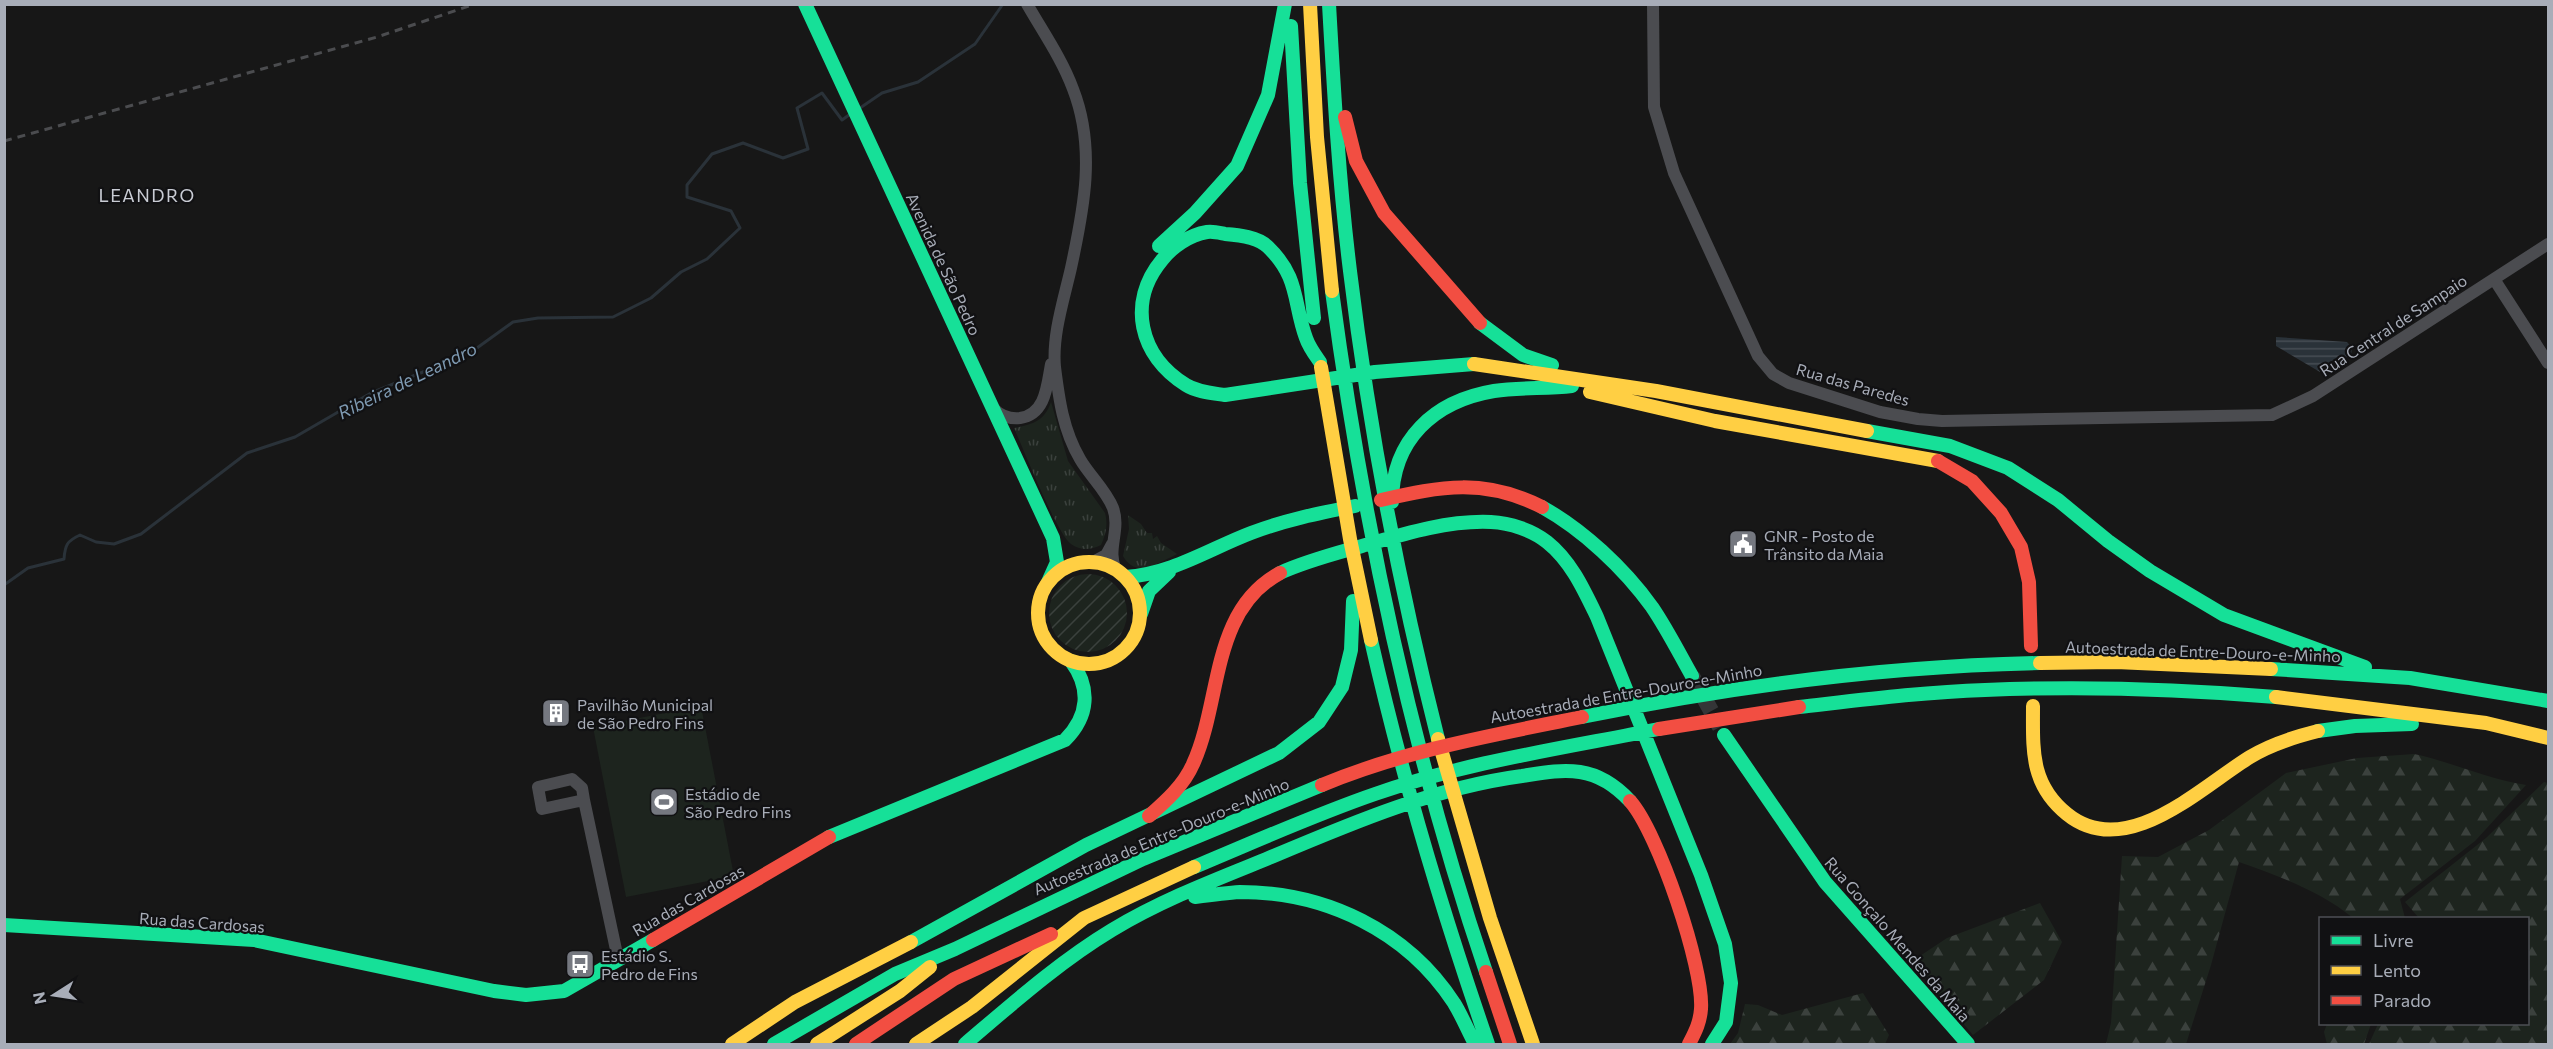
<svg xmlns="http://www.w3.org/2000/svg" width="2553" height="1049" font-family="Commissioner,sans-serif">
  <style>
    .grass { fill: url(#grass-tufts) }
    .forest { fill: url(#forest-firs) }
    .garden { fill: url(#garden-furrows) }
    .pitch { fill: #1d241e }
    .water { fill: url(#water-rules) }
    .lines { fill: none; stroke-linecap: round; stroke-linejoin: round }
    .stream { stroke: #2a3239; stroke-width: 3 }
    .secondary-tunnel { stroke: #343537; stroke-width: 16; stroke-dasharray: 16 8; stroke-linecap: butt }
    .street { stroke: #4b4c50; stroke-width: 12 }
    .fast { stroke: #16e098; stroke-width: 14 }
    .slow { stroke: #ffcf43; stroke-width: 14 }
    .jam { stroke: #f24e42; stroke-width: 14 }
    .rail { stroke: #4b4c4f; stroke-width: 3; stroke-dasharray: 8 6; stroke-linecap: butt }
    .labels { text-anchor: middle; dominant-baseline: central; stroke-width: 4.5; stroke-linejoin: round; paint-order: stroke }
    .street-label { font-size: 16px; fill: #a8adb8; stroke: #111113 }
    .poi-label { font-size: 16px; fill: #a8adb8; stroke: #111113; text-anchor: start }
    .neighbourhood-label { font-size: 18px; letter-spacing: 1.5px; fill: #c9ccd4; stroke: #111113 }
    .water-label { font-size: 18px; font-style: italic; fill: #7f9bb3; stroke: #111113 }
  </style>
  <defs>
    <pattern id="grass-tufts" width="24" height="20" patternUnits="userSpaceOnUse" patternTransform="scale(1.5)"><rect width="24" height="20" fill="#1d241e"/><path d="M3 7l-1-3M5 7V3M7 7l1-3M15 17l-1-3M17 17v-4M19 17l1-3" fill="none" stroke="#3b413d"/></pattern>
    <pattern id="forest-firs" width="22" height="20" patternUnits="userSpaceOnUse" patternTransform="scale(1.5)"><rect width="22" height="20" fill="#1d241e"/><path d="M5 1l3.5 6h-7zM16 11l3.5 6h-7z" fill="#3b413d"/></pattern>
    <pattern id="garden-furrows" width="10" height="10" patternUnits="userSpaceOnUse" patternTransform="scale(1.5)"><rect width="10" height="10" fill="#1d241e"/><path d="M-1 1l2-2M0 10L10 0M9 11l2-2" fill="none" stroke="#3b413d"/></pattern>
    <pattern id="water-rules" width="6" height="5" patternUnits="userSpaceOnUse" patternTransform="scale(1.5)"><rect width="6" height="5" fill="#2a3239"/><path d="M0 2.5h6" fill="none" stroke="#464d54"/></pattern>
  </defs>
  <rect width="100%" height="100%" fill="#171717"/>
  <!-- grass -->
  <path class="grass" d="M 1051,402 L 1068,461 L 1105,513 C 1108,525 1106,534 1101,545 C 1090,550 1081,551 1071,544 C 1057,534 1023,448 1014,428 C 1033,424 1044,422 1051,402 Z
    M 1128,515 L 1141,524 L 1147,533 L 1152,533 L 1153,539 L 1157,536 L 1161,543 L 1177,554 C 1158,563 1136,579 1123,556 L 1129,529 Z"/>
  <!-- forest -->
  <path class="forest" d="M 2414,754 C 2452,762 2487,779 2526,785 L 2475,841 L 2400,899 L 2405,918 L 2353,918 C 2321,891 2278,876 2239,862 L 2211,965 L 2186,1044 L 2106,1044 L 2111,1023 L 2122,856 L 2158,857 L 2209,830 L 2286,773 L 2357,758 Z
    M 2544,782 L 2548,783 L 2548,1044 L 2369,1044 L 2378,1024 L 2528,1024 L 2528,918 L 2419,918 L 2405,902 L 2486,838 Z
    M 2040,903 L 2062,942 L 2044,980 L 1973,1035 L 1911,962 L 1947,938 Z
    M 1863,993 L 1889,1035 L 1885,1044 L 1730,1044 L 1738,1033 L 1745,1004 L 1758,1005 L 1782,1015 Z
    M 2327,1024 L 2371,1024 L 2364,1044 L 2327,1044 L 2324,1032 Z"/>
  <!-- garden -->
  <path class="garden" d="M1049 613a39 39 0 1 1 78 0a39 39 0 1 1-78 0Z"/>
  <!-- pitch -->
  <path class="pitch" d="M 701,706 L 734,876 L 626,897 L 593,727 Z"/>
  <!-- water -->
  <path class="water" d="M 2276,337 L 2347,342 L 2352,348 L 2351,355 L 2320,372 L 2276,346 Z"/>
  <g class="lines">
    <!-- stream -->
    <path class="stream" d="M 860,108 L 882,93 L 918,82 L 975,44 L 1003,4
      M 4,585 L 28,568 L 64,559 C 65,545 67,541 80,535 L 96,542 L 114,544 L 141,534 L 247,453 L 295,437 L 371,393 L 470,353 L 513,322 L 538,318 L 613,317 L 651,298 L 681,272 L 707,259 L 740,228 L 731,211 L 687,197 L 687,185 L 712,154 L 743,143 L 783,158 L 808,149 L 797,108 L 822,93 L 842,120 L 849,115"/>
    <!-- secondary-tunnel -->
    <path class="secondary-tunnel" d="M 1692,676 L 1720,727"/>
    <!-- street -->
    <path class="street" d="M 1027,4 C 1043,32 1062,59 1073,89 C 1096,148 1084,208 1071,268 C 1064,299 1052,335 1055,367 C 1059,399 1063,430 1080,459 C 1089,475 1106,490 1113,508 C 1121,530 1106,550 1116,570
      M 1653,4 L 1654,107 L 1674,173 L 1758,356 L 1773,374 L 1789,383 L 1880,412 L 1918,419 L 1942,421 L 2272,415 L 2313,396 L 2548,244
      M 2494,279 L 2548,363
      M 994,409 C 1001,416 1010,419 1020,418 C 1046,414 1047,385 1051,364
      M 1093,562 L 1106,555 L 1112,544
      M 584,800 L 542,809 L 538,787 L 572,779 L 582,788 L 584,800 L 618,959"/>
    <!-- fast -->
    <path class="fast" d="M 805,4 L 1053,538 L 1057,562 L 1048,582
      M 1329,4 C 1334,93 1339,182 1350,271 C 1369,429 1399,585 1438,739
      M 1291,26 L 1300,183 L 1314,318
      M 1159,246 L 1195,213 L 1237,166 L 1268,95 L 1285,4
      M 1332,291 C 1363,523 1411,751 1486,972
      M 1480,323 L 1523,355 L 1552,365
      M 1320,362 C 1315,355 1309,347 1306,338 C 1293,303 1300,278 1268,247 C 1258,237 1239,235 1225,234 C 1220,233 1213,231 1207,232 C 1189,235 1172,247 1162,260 C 1127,302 1139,356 1186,385 C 1197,392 1212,393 1225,395 L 1375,372 L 1474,364
      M 1867,431 L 1950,446 L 2008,468 L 2058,500 L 2108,541 L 2150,571 L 2224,615 L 2365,667
      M 1392,502 C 1392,440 1434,401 1494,391 C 1520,387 1546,389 1572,386
      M 1542,507 C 1583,530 1624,568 1652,607 C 1667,629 1679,653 1692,676
      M 1280,573 C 1306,561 1334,554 1362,546 C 1403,534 1448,520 1491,522 C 1510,523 1532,530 1547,542 C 1571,561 1584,590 1597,617 L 1701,875 L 1725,944 L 1731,983 L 1726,1022 L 1712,1044
      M 1125,577 C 1172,574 1209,549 1251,533 C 1285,520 1320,513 1355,506
      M 1141,614 L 1149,591 L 1169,572
      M 1371,640 C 1402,777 1442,911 1488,1044
      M 2271,669 L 2410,678 L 2548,701
      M 1799,707 C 1861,700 1923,692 1985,690 C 2082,686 2179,689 2276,697
      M 1582,717 C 1733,686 1886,666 2040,663
      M 2318,731 L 2355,726 L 2412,724
      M 1724,735 L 1825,882 L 1968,1044
      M 829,837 L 1065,740 C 1089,716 1091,688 1071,661
      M 1194,867 C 1254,842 1314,815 1375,794 C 1467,762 1564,748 1659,729
      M 1195,897 C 1210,895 1225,893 1240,892 C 1326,892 1407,931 1454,1003 C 1462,1016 1468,1031 1475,1044
      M 4,925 L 254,940 L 494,991 L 526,995 L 564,991 L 653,940
      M 911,942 L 1086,845 L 1279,753 L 1319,722 L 1342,687 L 1351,650 L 1353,601
      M 774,1044 L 895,974 L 955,949 L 1143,859 L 1322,785
      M 965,1044 C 1012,1004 1059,962 1112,930 C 1160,901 1212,881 1264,860 C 1347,825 1432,788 1522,776 C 1541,773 1561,769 1580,772 C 1600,775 1617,787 1630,801"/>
    <!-- slow -->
    <path class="slow" d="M 1310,4 L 1317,137 L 1332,291
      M 1474,364 L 1656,391 L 1867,431
      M 1321,367 L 1350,539 L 1371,640
      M 1590,392 L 1715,421 L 1938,461
      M1038 613a51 51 0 1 1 102 0a51 51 0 1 1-102 0Z
      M 2040,663 L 2116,662 L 2271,669
      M 2276,697 L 2486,723 L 2548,738
      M 2033,706 C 2033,750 2030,784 2067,814 C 2126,862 2201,787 2250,757 C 2271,744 2294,737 2318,731
      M 1438,739 L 1490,918 L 1533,1044
      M 732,1044 L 795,1002 L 911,942
      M 817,1044 L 900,991 L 930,967
      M 916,1044 L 972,1007 L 1084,918 L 1194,867"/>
    <!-- jam -->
    <path class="jam" d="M 1345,117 L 1356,161 L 1384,213 L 1480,323
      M 1938,461 L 1972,481 L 2001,513 L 2021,547 L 2029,582 L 2031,646
      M 1381,500 C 1442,486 1484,478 1542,507
      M 1659,729 L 1799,707
      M 1322,785 C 1406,750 1494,735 1582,717
      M 1630,801 C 1658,832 1704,968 1701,1009 C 1700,1023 1695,1032 1689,1044
      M 1149,816 C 1166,801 1184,785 1193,764 C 1222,701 1210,611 1280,573
      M 653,940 L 829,837
      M 1486,972 L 1510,1044
      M 856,1044 L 954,979 L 1051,934"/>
    <!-- rail -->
    <path class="rail" d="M 4,141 L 377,37 L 475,4"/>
  </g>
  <!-- icons -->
  <defs>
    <g id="civic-square" transform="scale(1.5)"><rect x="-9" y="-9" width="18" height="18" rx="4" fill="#757880" stroke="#111113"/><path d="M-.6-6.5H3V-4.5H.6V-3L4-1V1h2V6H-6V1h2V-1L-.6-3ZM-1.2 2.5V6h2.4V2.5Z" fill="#fff"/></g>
    <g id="building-square" transform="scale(1.5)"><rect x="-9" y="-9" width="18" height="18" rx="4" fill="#757880" stroke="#111113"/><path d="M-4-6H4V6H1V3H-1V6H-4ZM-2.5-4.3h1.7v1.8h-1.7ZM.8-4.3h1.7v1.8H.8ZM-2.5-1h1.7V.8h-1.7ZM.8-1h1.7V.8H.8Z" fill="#fff"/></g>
    <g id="stadium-square" transform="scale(1.5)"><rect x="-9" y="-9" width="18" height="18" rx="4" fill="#757880" stroke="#111113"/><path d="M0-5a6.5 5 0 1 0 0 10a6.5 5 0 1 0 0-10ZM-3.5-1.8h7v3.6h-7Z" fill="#fff"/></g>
    <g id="bus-square" transform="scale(1.5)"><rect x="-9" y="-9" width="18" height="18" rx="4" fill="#757880" stroke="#111113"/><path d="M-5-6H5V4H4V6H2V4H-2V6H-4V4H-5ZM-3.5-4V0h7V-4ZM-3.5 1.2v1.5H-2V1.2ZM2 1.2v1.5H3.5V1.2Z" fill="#fff"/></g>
  </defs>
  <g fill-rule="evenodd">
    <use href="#civic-square" x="1743" y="544"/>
    <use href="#building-square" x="556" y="713"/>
    <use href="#stadium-square" x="664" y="802"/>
    <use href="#bus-square" x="580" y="964"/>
  </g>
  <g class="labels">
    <!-- street labels -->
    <g class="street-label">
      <text transform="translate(944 264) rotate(65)">Avenida de São Pedro</text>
      <text transform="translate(2393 325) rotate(-33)">Rua Central de Sampaio</text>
      <text transform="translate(1853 384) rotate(16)">Rua das Paredes</text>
      <text transform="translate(2203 651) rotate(2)">Autoestrada de Entre-Douro-e-Minho</text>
      <text transform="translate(1626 693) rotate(-10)">Autoestrada de Entre-Douro-e-Minho</text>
      <text transform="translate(1161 836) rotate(-23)">Autoestrada de Entre-Douro-e-Minho</text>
      <text transform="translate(688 900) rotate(-30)">Rua das Cardosas</text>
      <text transform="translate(202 922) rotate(4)">Rua das Cardosas</text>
      <text transform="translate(1898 939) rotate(49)">Rua Gonçalo Mendes da Maia</text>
    </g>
    <!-- poi labels -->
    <g class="poi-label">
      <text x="1764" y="535">GNR - Posto de<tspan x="1764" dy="18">Trânsito da Maia</tspan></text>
      <text x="577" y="704">Pavilhão Municipal<tspan x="577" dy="18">de São Pedro Fins</tspan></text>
      <text x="685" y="793">Estádio de<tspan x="685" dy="18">São Pedro Fins</tspan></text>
      <text x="601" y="955">Estádio S.<tspan x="601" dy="18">Pedro de Fins</tspan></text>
    </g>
    <!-- neighbourhood labels -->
    <g class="neighbourhood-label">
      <text x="147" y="195">LEANDRO</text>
    </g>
    <!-- water labels -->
    <g class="water-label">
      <text transform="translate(407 380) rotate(-26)">Ribeira de Leandro</text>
    </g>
  </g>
  <!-- border -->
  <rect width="2553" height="1049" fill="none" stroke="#a8adb8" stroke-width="12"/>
  <!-- legend -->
  <rect x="2319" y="917" width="210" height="108" fill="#111113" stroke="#4d4f55" stroke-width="1.5"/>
  <rect x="2331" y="936" width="30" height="9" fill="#16e098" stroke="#4d4f55" stroke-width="1.5"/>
  <text x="2373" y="947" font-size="18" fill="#a8adb8">Livre</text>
  <rect x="2331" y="966" width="30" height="9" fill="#ffcf43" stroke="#4d4f55" stroke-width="1.5"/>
  <text x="2373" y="977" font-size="18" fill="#a8adb8">Lento</text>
  <rect x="2331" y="996" width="30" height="9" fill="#f24e42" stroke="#4d4f55" stroke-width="1.5"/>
  <text x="2373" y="1007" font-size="18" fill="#a8adb8">Parado</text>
  <!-- north arrow -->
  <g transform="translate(54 995) rotate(258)" stroke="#111113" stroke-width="4.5" paint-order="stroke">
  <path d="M0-4.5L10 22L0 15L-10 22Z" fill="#a8adb8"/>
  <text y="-9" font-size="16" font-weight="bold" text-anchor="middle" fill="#a8adb8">N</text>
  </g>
</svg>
